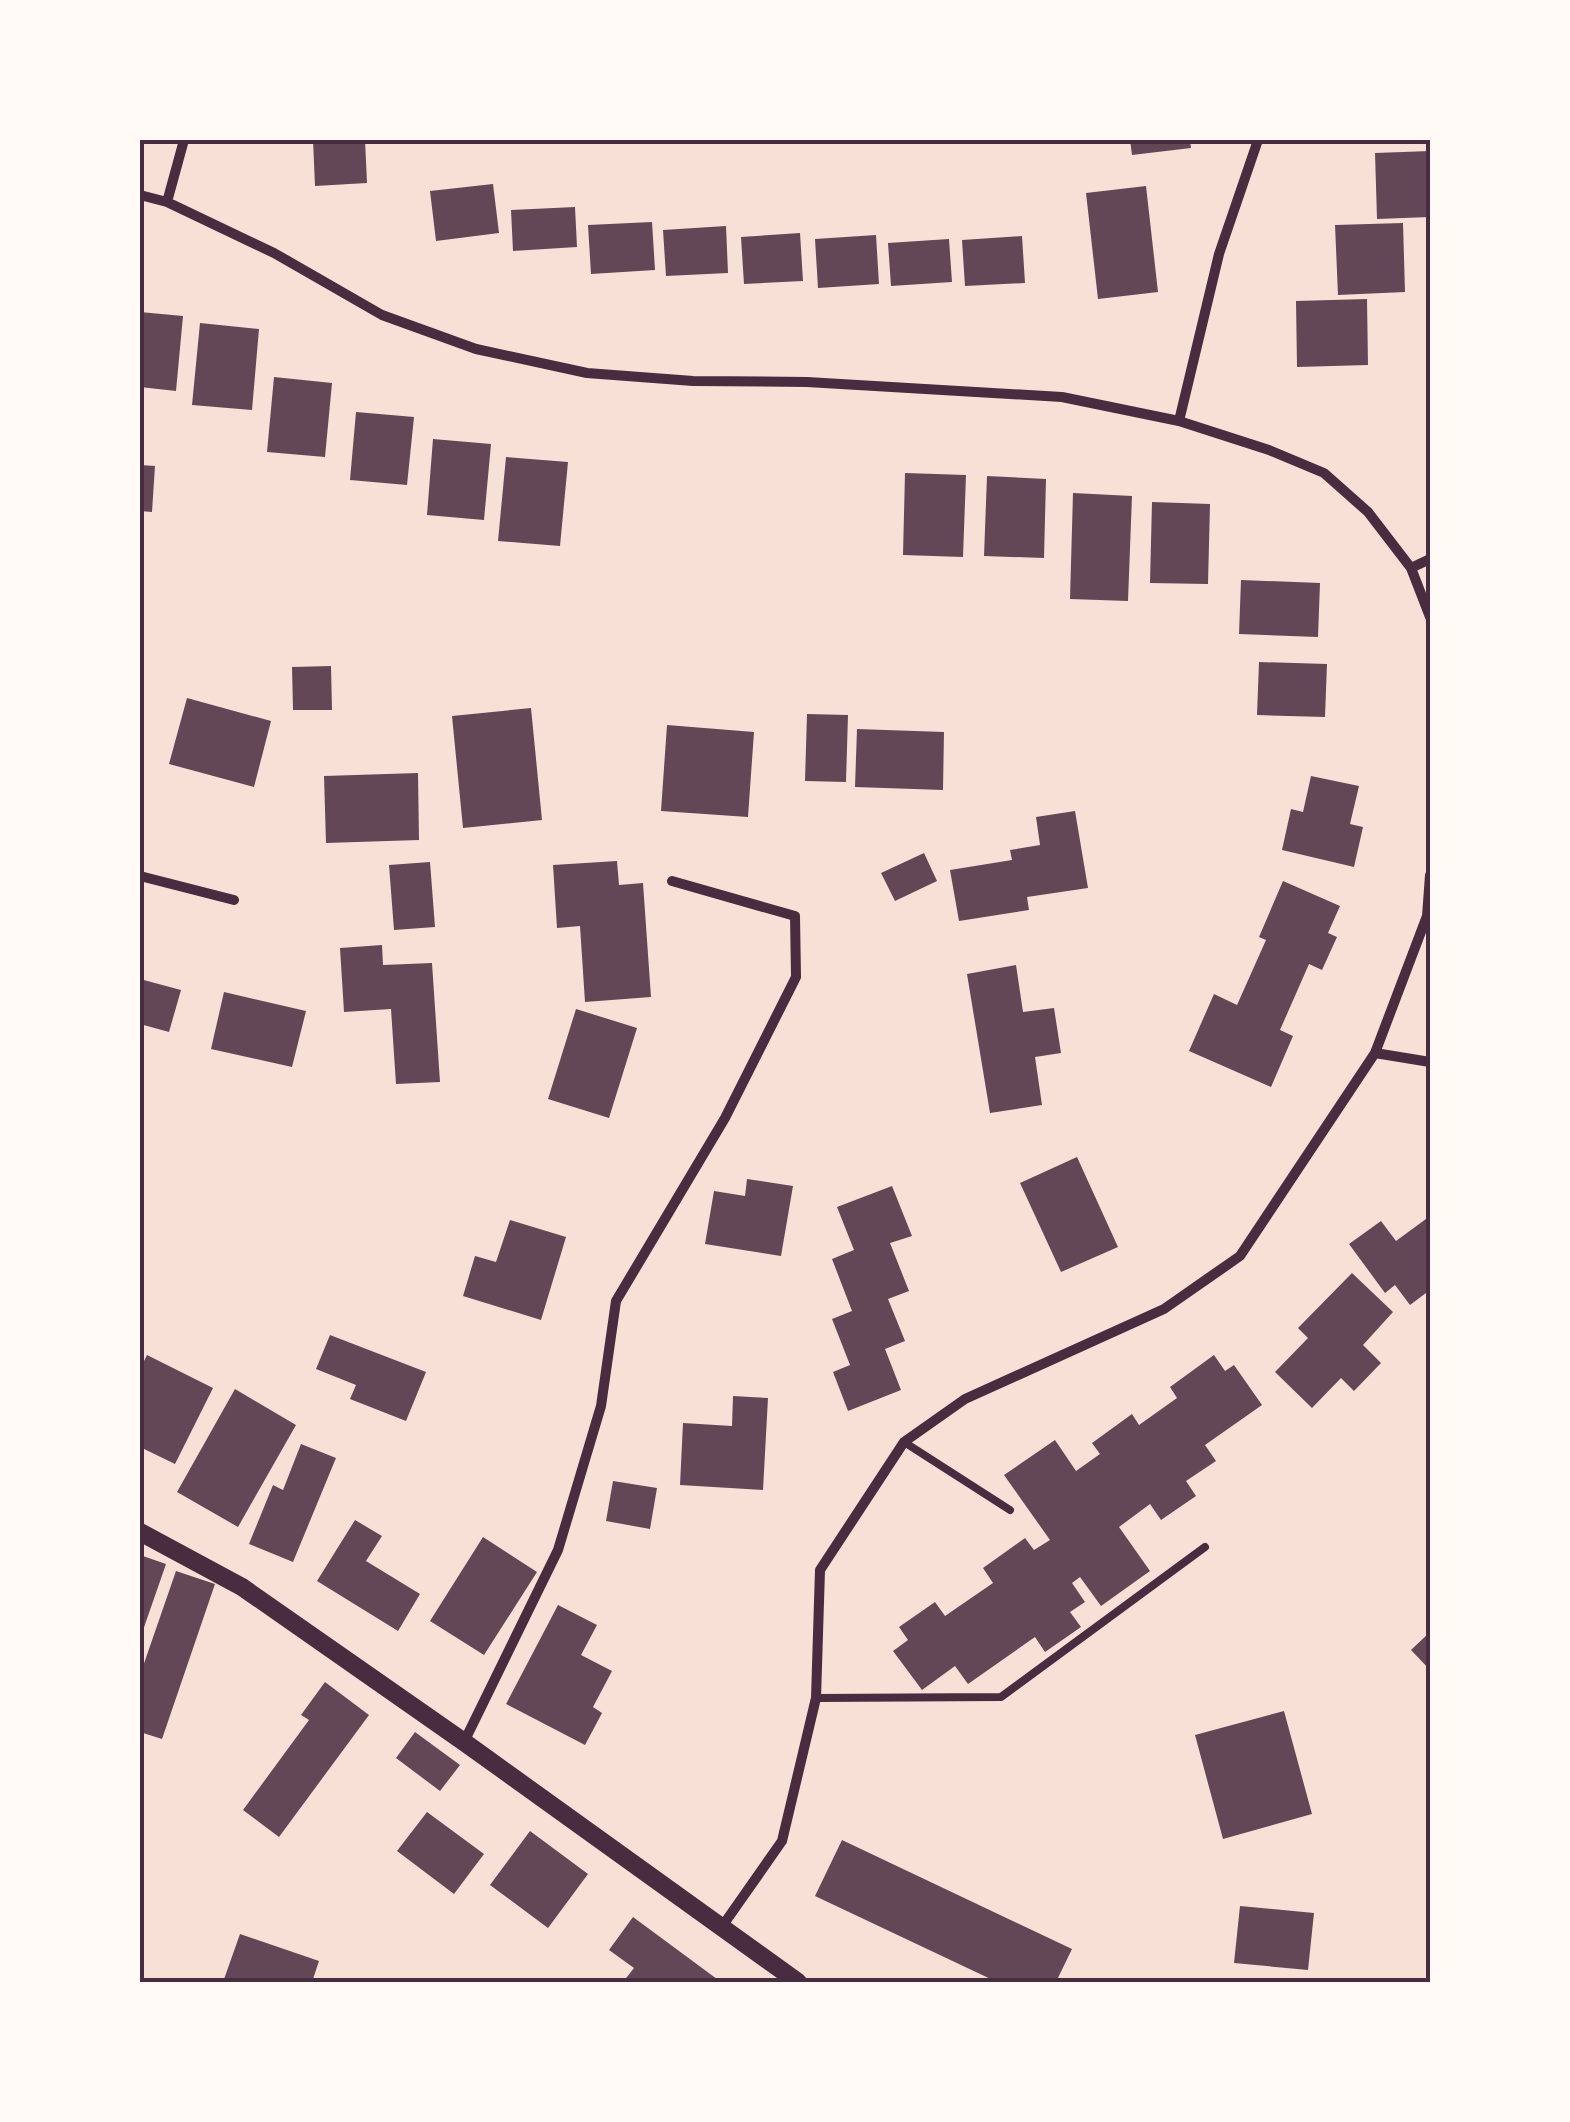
<svg xmlns="http://www.w3.org/2000/svg" width="1570" height="2122" font-family="'Sofia Sans Condensed',sans-serif">
  <style>
    .building { fill: #644757 }
    .lines { fill: none; stroke-linecap: round; stroke-linejoin: round }
    .service { stroke: #4a2c40; stroke-width: 8 }
    .minor { stroke: #4a2c40; stroke-width: 10 }
    .tertiary { stroke: #4a2c40; stroke-width: 18 }
    .neatline { fill: none; stroke: #4a2c40; stroke-width: 4 }
  </style>
  <rect width="100%" height="100%" fill="#f7e1d7"/>
  <!-- building -->
  <path class="building" d="M 313,140 L 365,140 L 367,183 L 315,186 Z
    M 1130,140 L 1190,140 L 1191,148 L 1132,155 Z
    M 1430,151 L 1430,217 L 1377,219 L 1375,153 Z
    M 493,184 L 499,233 L 436,241 L 430,191 Z
    M 1146,186 L 1158,292 L 1098,299 L 1086,193 Z
    M 575,207 L 577,247 L 513,251 L 511,210 Z
    M 652,222 L 655,270 L 591,274 L 588,225 Z
    M 1403,223 L 1405,292 L 1338,295 L 1335,225 Z
    M 726,226 L 728,273 L 666,276 L 663,230 Z
    M 800,233 L 803,281 L 744,284 L 741,237 Z
    M 876,235 L 879,284 L 818,288 L 815,239 Z
    M 1022,236 L 1025,283 L 965,286 L 962,240 Z
    M 949,239 L 952,282 L 891,286 L 888,243 Z
    M 1367,299 L 1368,365 L 1297,367 L 1296,301 Z
    M 140,312 L 183,316 L 176,391 L 140,387 Z
    M 200,323 L 259,329 L 252,410 L 192,405 Z
    M 274,377 L 332,383 L 325,457 L 267,452 Z
    M 356,412 L 414,417 L 407,485 L 350,480 Z
    M 433,439 L 491,444 L 484,520 L 427,515 Z
    M 506,457 L 568,462 L 560,546 L 498,541 Z
    M 140,465 L 155,466 L 152,512 L 140,511 Z
    M 905,473 L 966,475 L 963,557 L 903,555 Z
    M 987,476 L 1046,479 L 1044,558 L 984,556 Z
    M 1073,493 L 1132,496 L 1128,601 L 1070,599 Z
    M 1152,502 L 1210,504 L 1208,584 L 1150,583 Z
    M 1241,580 L 1320,583 L 1318,637 L 1239,634 Z
    M 1259,662 L 1327,664 L 1325,717 L 1257,715 Z
    M 331,666 L 332,710 L 293,710 L 292,667 Z
    M 187,698 L 271,721 L 254,787 L 169,764 Z
    M 531,708 L 542,820 L 463,828 L 452,716 Z
    M 807,714 L 848,715 L 846,782 L 805,781 Z
    M 667,725 L 754,732 L 748,817 L 661,811 Z
    M 857,729 L 944,732 L 943,790 L 855,787 Z
    M 418,773 L 419,840 L 326,843 L 324,776 Z
    M 1311,776 L 1359,786 L 1350,824 L 1363,827 L 1354,867 L 1282,850 L 1291,809 L 1303,812 Z
    M 1075,811 L 1088,888 L 1027,897 L 1029,910 L 959,921 L 950,870 L 1012,860 L 1010,850 L 1040,845 L 1036,817 Z
    M 924,853 L 937,881 L 895,901 L 881,873 Z
    M 617,861 L 619,885 L 643,883 L 651,997 L 585,1002 L 580,926 L 557,928 L 553,865 Z
    M 430,862 L 435,927 L 394,930 L 389,865 Z
    M 1283,881 L 1340,906 L 1328,933 L 1337,937 L 1322,970 L 1309,964 L 1280,1030 L 1293,1036 L 1271,1087 L 1189,1051 L 1214,994 L 1237,1005 L 1266,940 L 1259,937 Z
    M 382,945 L 383,965 L 432,963 L 440,1082 L 396,1084 L 391,1009 L 344,1012 L 340,948 Z
    M 1016,965 L 1023,1012 L 1054,1008 L 1061,1053 L 1035,1057 L 1042,1105 L 990,1113 L 967,974 Z
    M 140,979 L 181,990 L 169,1032 L 140,1024 Z
    M 224,992 L 306,1011 L 292,1067 L 211,1049 Z
    M 576,1009 L 637,1028 L 609,1118 L 548,1099 Z
    M 1077,1157 L 1118,1247 L 1061,1272 L 1020,1183 Z
    M 747,1179 L 793,1186 L 781,1256 L 705,1244 L 714,1191 L 745,1196 Z
    M 892,1186 L 912,1236 L 890,1243 L 909,1291 L 888,1299 L 905,1341 L 885,1349 L 901,1390 L 848,1411 L 833,1372 L 850,1365 L 832,1319 L 852,1311 L 832,1259 L 854,1250 L 837,1207 Z
    M 1430,1216 L 1430,1261 L 1426,1265 L 1430,1271 L 1430,1290 L 1410,1305 L 1395,1285 L 1385,1293 L 1349,1244 L 1381,1221 L 1396,1241 Z
    M 510,1220 L 566,1237 L 541,1320 L 463,1296 L 475,1256 L 496,1262 Z
    M 1352,1273 L 1393,1312 L 1363,1345 L 1381,1363 L 1354,1391 L 1341,1378 L 1312,1408 L 1275,1372 L 1308,1338 L 1298,1328 Z
    M 330,1335 L 426,1372 L 406,1421 L 350,1399 L 356,1385 L 316,1369 Z
    M 147,1355 L 213,1388 L 175,1464 L 140,1447 L 140,1369 Z
    M 1214,1355 L 1225,1371 L 1234,1365 L 1262,1405 L 1205,1445 L 1216,1461 L 1186,1481 L 1196,1496 L 1161,1520 L 1150,1504 L 1119,1527 L 1150,1571 L 1101,1606 L 1080,1577 L 1072,1583 L 1085,1602 L 1070,1612 L 1081,1627 L 1045,1652 L 1035,1637 L 968,1684 L 955,1666 L 922,1690 L 893,1651 L 908,1640 L 899,1627 L 935,1602 L 945,1616 L 993,1583 L 983,1568 L 1025,1538 L 1034,1550 L 1050,1540 L 1004,1475 L 1055,1440 L 1076,1471 L 1100,1454 L 1092,1443 L 1132,1414 L 1139,1425 L 1177,1398 L 1170,1387 Z
    M 235,1389 L 296,1425 L 238,1527 L 177,1492 Z
    M 733,1396 L 768,1398 L 763,1490 L 680,1485 L 683,1423 L 732,1426 Z
    M 301,1444 L 336,1458 L 293,1562 L 249,1544 L 273,1485 L 283,1490 Z
    M 613,1481 L 657,1488 L 650,1529 L 606,1521 Z
    M 355,1520 L 382,1536 L 366,1561 L 420,1594 L 398,1631 L 317,1581 Z
    M 483,1537 L 537,1572 L 484,1655 L 430,1621 Z
    M 140,1555 L 166,1564 L 141,1636 L 140,1636 Z
    M 176,1571 L 215,1584 L 162,1739 L 140,1732 L 140,1675 Z
    M 558,1605 L 597,1625 L 581,1655 L 612,1671 L 593,1707 L 602,1713 L 585,1745 L 506,1704 Z
    M 1430,1632 L 1430,1670 L 1411,1650 Z
    M 325,1682 L 369,1715 L 279,1837 L 243,1810 L 309,1720 L 301,1715 Z
    M 1284,1711 L 1312,1814 L 1223,1839 L 1195,1735 Z
    M 415,1732 L 460,1765 L 440,1791 L 396,1758 Z
    M 427,1812 L 484,1854 L 454,1894 L 397,1851 Z
    M 530,1831 L 588,1874 L 548,1928 L 490,1885 Z
    M 842,1840 L 1072,1949 L 1056,1982 L 997,1982 L 815,1896 Z
    M 1240,1906 L 1314,1913 L 1308,1970 L 1234,1963 Z
    M 633,1917 L 721,1982 L 623,1982 L 634,1968 L 609,1950 Z
    M 240,1934 L 319,1961 L 312,1982 L 223,1982 Z"/>
  <g class="lines">
    <!-- service -->
    <path class="service" d="M 904,1442 L 1010,1510
      M 816,1698 L 1001,1697 L 1205,1547"/>
    <!-- minor -->
    <path class="minor" d="M 140,195 L 167,202 L 274,253 L 382,315 L 476,349 L 587,373 L 693,381 L 807,382 L 1062,397 L 1179,421 L 1269,450 L 1324,473 L 1368,512 L 1411,568 L 1430,617
      M 167,202 L 184,140
      M 1179,421 L 1219,254 L 1258,140
      M 1411,568 L 1430,559
      M 140,876 L 234,900
      M 1375,1053 L 1430,1062
      M 464,1742 L 558,1550 L 601,1406 L 616,1301 L 725,1118 L 796,977 L 795,916 L 672,881
      M 721,1928 L 782,1841 L 816,1698 L 820,1570 L 904,1442 L 965,1399 L 1164,1309 L 1240,1256 L 1375,1053 L 1427,916 L 1430,875"/>
    <!-- tertiary -->
    <path class="tertiary" d="M 140,1532 L 242,1587 L 464,1742 L 798,1982"/>
  </g>
  <!-- border -->
  <rect width="1570" height="2122" fill="none" stroke="#fffaf5" stroke-width="285"/>
  <rect x="142" y="142" width="1286" height="1838" class="neatline"/>
</svg>
